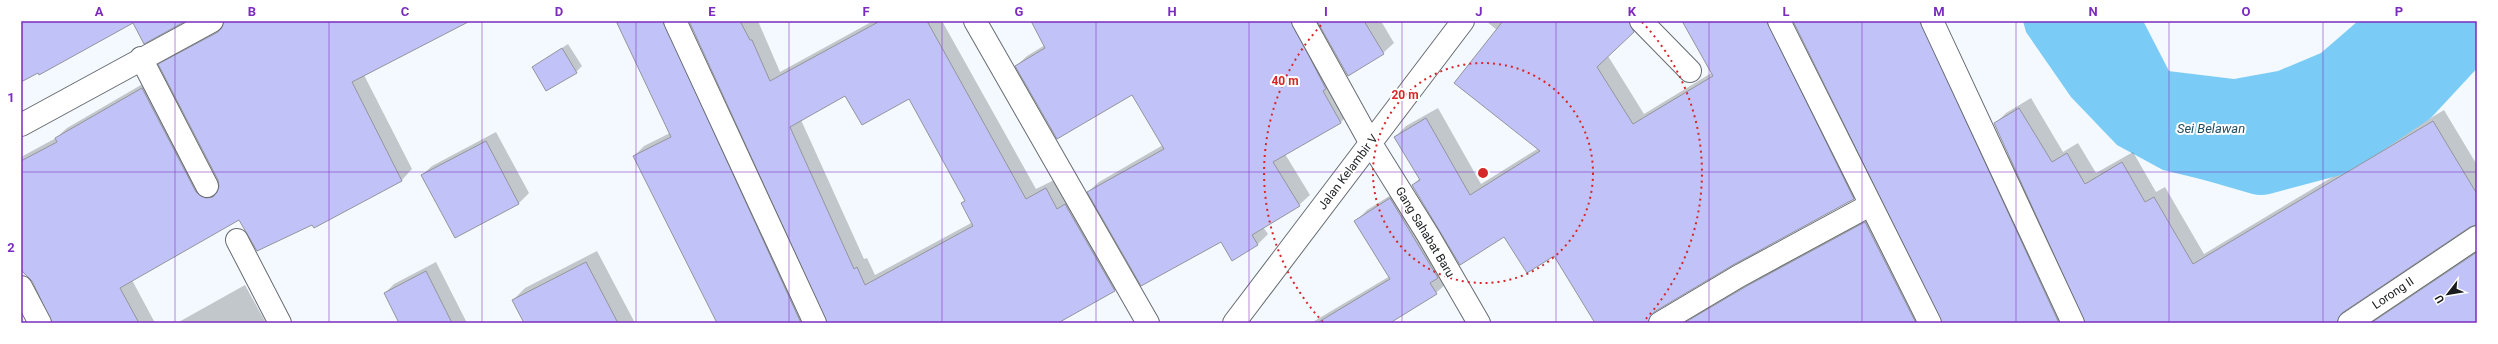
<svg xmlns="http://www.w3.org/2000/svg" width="2498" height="344" font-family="Roboto,sans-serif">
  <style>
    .water { fill: #7accf6 }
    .shadow { fill: #0003; fill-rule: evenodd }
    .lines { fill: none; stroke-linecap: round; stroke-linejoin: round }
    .river { stroke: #7accf6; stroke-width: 66 }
    .building { fill: #c1c2f8; stroke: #94959c; fill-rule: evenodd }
    .minor-casing { stroke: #676c71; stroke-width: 24 }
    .major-casing { stroke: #676c71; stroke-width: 24 }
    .minor { stroke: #fff; stroke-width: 22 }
    .major { stroke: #fff; stroke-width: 22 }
    .grid { fill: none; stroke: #7b2cbf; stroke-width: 1; stroke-opacity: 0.55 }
    .ring { fill: none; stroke: #d62828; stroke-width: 2; stroke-dasharray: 2 4 }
    .labels { text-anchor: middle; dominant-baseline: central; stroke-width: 4; stroke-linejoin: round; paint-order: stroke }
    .street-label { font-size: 12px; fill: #1a1c1e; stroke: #fff }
    .water-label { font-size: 13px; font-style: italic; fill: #1f4c62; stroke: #fff }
    .centre { fill: #d62828; stroke: #fff; stroke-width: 2 }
    .ring-label { font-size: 12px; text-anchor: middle; font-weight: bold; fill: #d62828; stroke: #fff; stroke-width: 4; stroke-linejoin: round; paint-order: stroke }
    .neatline { fill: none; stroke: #7b2cbf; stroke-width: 1.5 }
    .grid-label { font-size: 13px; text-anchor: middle; font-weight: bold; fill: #7b2cbf }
  </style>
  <rect width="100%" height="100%" fill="#f3f9ff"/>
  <!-- water -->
  <path class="water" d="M 2023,21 L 2126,21 L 2146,54 L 2168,71 L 2234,79 L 2278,71 L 2321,53 L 2358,21 L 2452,21 L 2362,106 L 2248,172 L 2213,182 L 2163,170 L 2117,145 L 2071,97 L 2026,32 Z"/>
  <!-- shadow -->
  <path class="shadow" d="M 225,21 L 460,21 L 364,75 L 412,169 L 402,180 L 314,227 L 312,223 L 239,218 L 132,280 L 155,323 L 52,323 L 33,280 L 24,274 L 21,268 L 21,157 L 56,138 L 67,128 L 153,78 L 217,188 L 221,188 L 219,180 L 160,65 L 170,54 L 224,25 Z
    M 618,21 L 676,21 L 818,323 L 719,323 L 634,156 L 644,146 L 670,133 Z
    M 690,21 L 758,21 L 780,72 L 873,21 L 942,21 L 1036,189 L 1056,179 L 1125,280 L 1115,290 L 1056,323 L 827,323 ZM 846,95 L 909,98 L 965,200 L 962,203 L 973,222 L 875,275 L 867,258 L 864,259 L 801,120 Z
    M 1032,21 L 1304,21 L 1351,112 L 1341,122 L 1285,154 L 1310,195 L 1299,205 L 1263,227 L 1268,234 L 1257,245 L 1221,240 L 1088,192 L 1099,182 L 1163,145 L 1133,94 L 1016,66 L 1027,56 L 1045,45 Z
    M 1318,21 L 1381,21 L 1394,43 L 1383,53 L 1348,74 Z
    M 1486,21 L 1644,21 L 1608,56 L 1644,114 L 1713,72 L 1683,21 L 1781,21 L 1865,188 L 1854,199 L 1638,318 L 1596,323 L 1555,254 L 1504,236 L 1413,185 L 1420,178 L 1395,137 L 1406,126 L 1438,108 L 1481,184 L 1539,148 L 1497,30 Z
    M 1794,21 L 1934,21 L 2078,323 L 1943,323 Z
    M 568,44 L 582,66 L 576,72 L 533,67 Z
    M 2031,98 L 2063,152 L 2078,143 L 2096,173 L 2133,152 L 2156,192 L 2165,187 L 2204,254 L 2444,110 L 2477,165 L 2477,225 L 2470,225 L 2350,306 L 2347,312 L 2357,323 L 2085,323 L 2085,318 L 1995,124 L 2006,113 Z
    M 496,132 L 529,193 L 519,203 L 455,237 L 422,175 L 432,166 Z
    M 1402,188 L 1448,282 L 1436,293 L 1392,321 L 1393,323 L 1311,323 L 1390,276 L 1356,221 L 1367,210 Z
    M 1877,211 L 1936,323 L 1687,323 L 1697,312 Z
    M 2477,249 L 2477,323 L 2367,323 Z
    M 597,251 L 635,323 L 525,323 L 513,300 L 525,288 Z
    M 436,262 L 467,323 L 396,323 L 399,321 L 385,293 L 394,284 Z
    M 245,285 L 266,323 L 177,323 Z"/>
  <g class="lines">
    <!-- river -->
    <path class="river" d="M 2106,21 L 2154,114 L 2185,140 L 2261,162 L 2336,142 L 2409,93 L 2476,21"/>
  </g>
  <!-- building -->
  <path class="building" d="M 21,21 L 186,21 L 144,44 L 133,23 L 39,75 L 38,73 L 21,82 Z
    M 224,21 L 470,21 L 352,82 L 402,181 L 314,228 L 312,225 L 257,251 L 239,220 L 120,288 L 139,323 L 52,323 L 32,281 L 21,270 L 21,161 L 57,142 L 55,138 L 142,88 L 196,192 L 206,198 L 213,197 L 219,187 L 218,180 L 158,64 L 218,32 Z
    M 616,21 L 663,21 L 801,323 L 717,323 L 633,156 L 671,137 Z
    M 689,21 L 740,21 L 750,40 L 752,40 L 770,81 L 880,21 L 927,21 L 1026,199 L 1046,188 L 1057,209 L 1065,204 L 1115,291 L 1058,323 L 827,323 ZM 845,96 L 862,125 L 909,99 L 965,201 L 961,203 L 973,226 L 865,285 L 857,267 L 854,269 L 790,127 Z
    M 1031,21 L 1291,21 L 1326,89 L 1323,91 L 1341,123 L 1273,162 L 1300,206 L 1252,235 L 1258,245 L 1232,261 L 1221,242 L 1141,286 L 1087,192 L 1164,149 L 1132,95 L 1057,139 L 1015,66 L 1045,48 Z
    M 1317,21 L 1364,21 L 1384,54 L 1348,76 Z
    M 1503,21 L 1629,21 L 1634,32 L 1597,67 L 1633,124 L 1713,76 L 1682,21 L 1767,21 L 1854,199 L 1733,265 L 1654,312 L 1648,323 L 1595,323 L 1554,256 L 1527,273 L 1504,237 L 1460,265 L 1412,185 L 1420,180 L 1394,137 L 1426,118 L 1470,195 L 1540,151 L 1454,83 Z
    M 1793,21 L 1920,21 L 2059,323 L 1942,323 Z
    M 562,48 L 577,73 L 546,91 L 532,67 Z
    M 2019,108 L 2052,162 L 2067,153 L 2085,184 L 2122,162 L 2145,202 L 2154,197 L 2193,264 L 2433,121 L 2477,194 L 2477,225 L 2470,227 L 2342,313 L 2337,323 L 2085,323 L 1994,123 Z
    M 486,141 L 519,204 L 455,238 L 421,175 Z
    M 1390,198 L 1438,278 L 1430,283 L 1437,294 L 1390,323 L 1317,323 L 1390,279 L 1354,221 Z
    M 1865,222 L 1916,323 L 1684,323 L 1745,287 Z
    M 2477,252 L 2477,323 L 2371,323 Z
    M 586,262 L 618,323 L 524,323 L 512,300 Z
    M 426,271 L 452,323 L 399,323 L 384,293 Z"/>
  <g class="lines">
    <!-- minor casing -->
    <g class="minor-casing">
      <path id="minor" d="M 675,21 L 815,323
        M 975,21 L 1148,323
        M 1303,21 L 1370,142 L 1428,235 L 1479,323
        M 1641,21 L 1690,71
        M 1779,21 L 1930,323
        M 1932,21 L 2073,323
        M 141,58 L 207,186
        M 21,125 L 212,21
        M 237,240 L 280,323
        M 21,287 L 40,323
        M 1660,323 L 1739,276 L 1870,205
        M 2349,323 L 2477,237"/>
    </g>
    <!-- major casing -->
    <g class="major-casing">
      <path id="major" d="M 1234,323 L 1463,21"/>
    </g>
    <!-- minor -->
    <use href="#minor" class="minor"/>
    <!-- major -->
    <use href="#major" class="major"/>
  </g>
  <!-- grid -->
  <path class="grid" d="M 175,21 L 175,323M 329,21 L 329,323M 482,21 L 482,323M 636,21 L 636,323M 789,21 L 789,323M 942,21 L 942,323M 1096,21 L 1096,323M 1249,21 L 1249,323M 1402,21 L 1402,323M 1556,21 L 1556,323M 1709,21 L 1709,323M 1862,21 L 1862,323M 2016,21 L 2016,323M 2169,21 L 2169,323M 2323,21 L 2323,323M 21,172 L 2477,172"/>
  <!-- distance rings -->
  <g class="ring">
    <circle cx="1483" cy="173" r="110"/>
    <path d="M1323 322A219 219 0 0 1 1324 22M1642 22A219 219 0 0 1 1643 322"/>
  </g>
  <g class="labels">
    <!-- street labels -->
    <g class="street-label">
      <text transform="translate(1348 172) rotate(-53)">Jalan Kelambir V</text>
      <text transform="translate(1425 232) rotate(59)">Gang Sahabat Baru</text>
      <text transform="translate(2393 293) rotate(-34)">Lorong II</text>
    </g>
    <!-- water labels -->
    <g class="water-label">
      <text x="2211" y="128">Sei Belawan</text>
    </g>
  </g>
  <circle cx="1483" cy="173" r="6" class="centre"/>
  <g class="ring-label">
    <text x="1285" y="85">40 m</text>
    <text x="1405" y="99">20 m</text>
  </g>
  <!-- border -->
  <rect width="2498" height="344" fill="none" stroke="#ffffff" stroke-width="44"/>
  <!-- north arrow -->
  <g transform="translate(2448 294) rotate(239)" stroke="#ffffff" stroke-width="3" paint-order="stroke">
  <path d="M0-3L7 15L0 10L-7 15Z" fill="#1a1c1e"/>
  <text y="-6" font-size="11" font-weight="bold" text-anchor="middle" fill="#1a1c1e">U</text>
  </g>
  <rect x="22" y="22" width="2454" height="300" class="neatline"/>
  <g class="grid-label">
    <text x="99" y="16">A</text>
    <text x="252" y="16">B</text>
    <text x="405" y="16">C</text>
    <text x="559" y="16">D</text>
    <text x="712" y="16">E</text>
    <text x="866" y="16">F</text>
    <text x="1019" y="16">G</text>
    <text x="1172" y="16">H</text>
    <text x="1326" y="16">I</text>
    <text x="1479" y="16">J</text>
    <text x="1632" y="16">K</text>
    <text x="1786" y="16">L</text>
    <text x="1939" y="16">M</text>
    <text x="2093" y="16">N</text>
    <text x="2246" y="16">O</text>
    <text x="2399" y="16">P</text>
    <text x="11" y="102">1</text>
    <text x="11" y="252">2</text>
  </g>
</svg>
